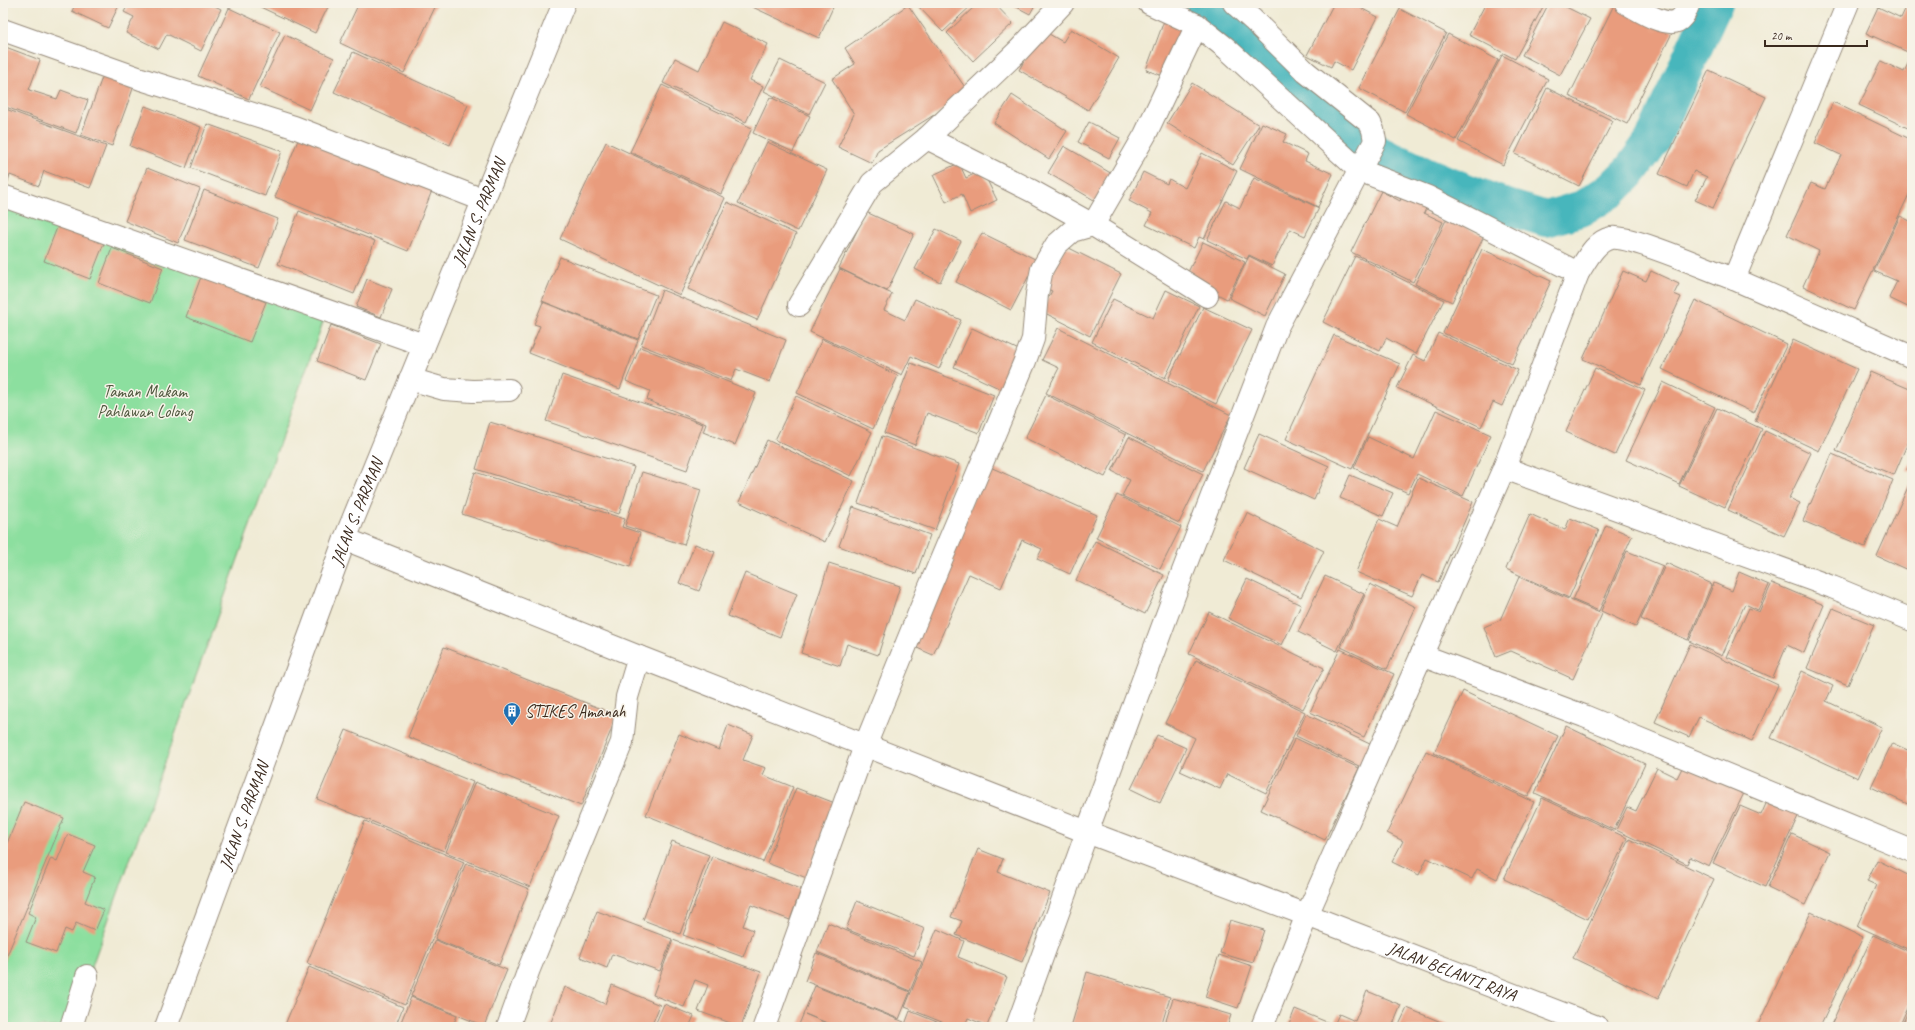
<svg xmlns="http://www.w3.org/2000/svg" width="1915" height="1030" font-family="Caveat,sans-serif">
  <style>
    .green { fill: #8cdf9f; stroke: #64845e }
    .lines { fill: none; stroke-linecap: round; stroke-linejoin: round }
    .canal { stroke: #46b6bc; stroke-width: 36 }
    .building { fill: #e99c7d }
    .minor-casing { stroke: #968a7a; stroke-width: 24 }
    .major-casing { stroke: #968a7a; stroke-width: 24 }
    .minor { stroke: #fff; stroke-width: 22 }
    .major { stroke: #fff; stroke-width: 22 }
    .labels { text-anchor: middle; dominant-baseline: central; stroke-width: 3; stroke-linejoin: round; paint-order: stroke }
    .street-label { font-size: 17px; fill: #3b2a1e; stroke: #f7f3e8 }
    .park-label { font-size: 17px; fill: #4f573e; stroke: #f7f3e8 }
    .poi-label { font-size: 17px; fill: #3b2a1e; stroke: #f7f3e8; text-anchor: start }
  </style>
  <rect width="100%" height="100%" fill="#f7f3e8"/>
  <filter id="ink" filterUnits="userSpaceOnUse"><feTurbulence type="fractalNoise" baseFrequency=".025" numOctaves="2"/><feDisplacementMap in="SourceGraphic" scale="8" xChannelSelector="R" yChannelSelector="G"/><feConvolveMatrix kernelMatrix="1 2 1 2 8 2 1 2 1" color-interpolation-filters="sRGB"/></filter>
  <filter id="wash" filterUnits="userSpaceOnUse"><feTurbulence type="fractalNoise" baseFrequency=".012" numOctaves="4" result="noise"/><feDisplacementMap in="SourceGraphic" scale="16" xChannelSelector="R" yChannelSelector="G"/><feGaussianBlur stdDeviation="0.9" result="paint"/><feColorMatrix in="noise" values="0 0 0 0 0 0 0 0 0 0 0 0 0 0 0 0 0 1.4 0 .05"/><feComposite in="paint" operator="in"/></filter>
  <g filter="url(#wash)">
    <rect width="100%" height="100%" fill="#f0ebd5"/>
    <!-- green -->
    <path class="green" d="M 3,201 L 326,314 L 70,1027 L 3,1027 Z"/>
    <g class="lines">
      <!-- canal -->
      <path class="canal" d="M 1203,3 L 1215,10 L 1264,55 L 1315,109 L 1353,139 L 1390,159 L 1448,184 L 1507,207 L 1546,219 L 1583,208 L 1611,190 L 1631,170 L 1652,141 L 1715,3"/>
    </g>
    <g id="blocks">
      <!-- building -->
      <path class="building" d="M 76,3 L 120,3 L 108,28 L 72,11 Z
        M 129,3 L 209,3 L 221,9 L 201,51 L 167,34 L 159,49 L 126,33 L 134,17 L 124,12 Z
        M 252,3 L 330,3 L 315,33 Z
        M 359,3 L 437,3 L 404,73 L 340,43 Z
        M 744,3 L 835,3 L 819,38 Z
        M 915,3 L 974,3 L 943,32 Z
        M 978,3 L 994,3 L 1013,23 L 973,61 L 947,33 Z
        M 1009,3 L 1036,3 L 1030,14 Z
        M 1334,3 L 1351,3 L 1378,17 L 1351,70 L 1334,61 L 1331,67 L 1307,55 Z
        M 1486,3 L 1545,3 L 1515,59 L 1469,35 Z
        M 1549,3 L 1558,3 L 1590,19 L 1560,75 L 1522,55 Z
        M 1615,3 L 1673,31 L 1627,124 L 1569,96 Z
        M 1908,3 L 1912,3 L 1912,54 L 1866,33 L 1878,7 L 1901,18 Z
        M 908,5 L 969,93 L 878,150 L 872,163 L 838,147 L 854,114 L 832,79 L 855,64 L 845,48 Z
        M 229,8 L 280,32 L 249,99 L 198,76 Z
        M 1400,9 L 1446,33 L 1405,112 L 1359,88 Z
        M 1165,18 L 1184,25 L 1166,77 L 1146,70 Z
        M 722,22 L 768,44 L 750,80 L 763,86 L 746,122 L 663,83 L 675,58 L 699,70 Z
        M 1071,29 L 1119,58 L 1088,110 L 1019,70 L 1042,30 L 1063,42 Z
        M 1448,34 L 1498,60 L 1456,140 L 1406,114 Z
        M 285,35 L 334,58 L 310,110 L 260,87 Z
        M 3,46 L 40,60 L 29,90 L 57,99 L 61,90 L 88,100 L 76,133 L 3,106 Z
        M 353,52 L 468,105 L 450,145 L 334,92 Z
        M 1502,55 L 1548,79 L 1503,165 L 1458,141 Z
        M 1911,57 L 1912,58 L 1912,130 L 1859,105 L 1881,61 L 1904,72 Z
        M 780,60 L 825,82 L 809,114 L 764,91 Z
        M 1709,70 L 1766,97 L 1713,208 L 1695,200 L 1707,177 L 1694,171 L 1687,187 L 1659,174 Z
        M 103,75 L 134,86 L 112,146 L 81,135 Z
        M 1192,83 L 1259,125 L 1233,165 L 1167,123 Z
        M 662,85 L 752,128 L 721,194 L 630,152 Z
        M 1547,88 L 1613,121 L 1579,186 L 1515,154 Z
        M 1012,95 L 1067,131 L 1049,159 L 994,123 Z
        M 770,97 L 810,116 L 793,152 L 753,133 Z
        M 1833,102 L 1912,140 L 1912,188 L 1854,310 L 1803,286 L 1819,251 L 1787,235 L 1811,183 L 1825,189 L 1841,155 L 1815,143 Z
        M 145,106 L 201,127 L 186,168 L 130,146 Z
        M 3,108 L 106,146 L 90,188 L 44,171 L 39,186 L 10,175 L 7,184 L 3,183 Z
        M 1089,122 L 1120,138 L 1109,158 L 1078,142 Z
        M 1262,123 L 1287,134 L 1283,142 L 1308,154 L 1305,161 L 1333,174 L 1318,207 L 1240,169 Z
        M 207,124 L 282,151 L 265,196 L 191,168 Z
        M 300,135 L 433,188 L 408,251 L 275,197 Z
        M 606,142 L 725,198 L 680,295 L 560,239 Z
        M 767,142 L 827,170 L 798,231 L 738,203 Z
        M 1064,146 L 1114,175 L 1099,203 L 1048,173 Z
        M 1202,153 L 1237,171 L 1204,239 L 1199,237 L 1194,248 L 1146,225 L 1152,213 L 1129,201 L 1143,172 L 1167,184 L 1169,179 L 1185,188 Z
        M 959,163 L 966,178 L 982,170 L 997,200 L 970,213 L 962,194 L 946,202 L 933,175 Z
        M 147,168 L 200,189 L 178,243 L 125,221 Z
        M 1254,178 L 1319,208 L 1305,236 L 1290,229 L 1272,266 L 1249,255 L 1247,259 L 1207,240 L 1226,201 L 1240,208 Z
        M 204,190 L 278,219 L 259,268 L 185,240 Z
        M 1381,191 L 1400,201 L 1403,194 L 1427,206 L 1424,213 L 1443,222 L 1413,282 L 1351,252 Z
        M 727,202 L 796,234 L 757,320 L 688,289 Z
        M 299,211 L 375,241 L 354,294 L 278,264 Z
        M 866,212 L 914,234 L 887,291 L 839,268 Z
        M 1900,216 L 1912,222 L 1912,309 L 1889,298 L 1897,281 L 1874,271 Z
        M 1447,218 L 1484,236 L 1452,302 L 1415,284 Z
        M 58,225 L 104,243 L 90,279 L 44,261 Z
        M 936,229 L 961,241 L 940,282 L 915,269 Z
        M 982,233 L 1037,260 L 1011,310 L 956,282 Z
        M 1203,242 L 1245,262 L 1227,299 L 1185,278 Z
        M 1065,246 L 1121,274 L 1090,336 L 1041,311 L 1052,291 L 1044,287 Z
        M 112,248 L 163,268 L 150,303 L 99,283 Z
        M 1482,249 L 1551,281 L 1512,364 L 1443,333 Z
        M 1249,256 L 1285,274 L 1265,316 L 1229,298 Z
        M 1355,256 L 1444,300 L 1416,354 L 1386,338 L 1380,351 L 1323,322 Z
        M 560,257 L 656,295 L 638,339 L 542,301 Z
        M 840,269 L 892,294 L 884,310 L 905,320 L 915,299 L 961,320 L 939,369 L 911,356 L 902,375 L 810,332 Z
        M 1623,271 L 1646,281 L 1651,271 L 1679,284 L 1674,294 L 1681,297 L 1641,385 L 1583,359 Z
        M 201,277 L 266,302 L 250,342 L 186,317 Z
        M 367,279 L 392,289 L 381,317 L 356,307 Z
        M 662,290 L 786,340 L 770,382 L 736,369 L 731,381 L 641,345 Z
        M 1166,290 L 1199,306 L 1165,378 L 1092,342 L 1113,299 L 1153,318 Z
        M 1695,300 L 1787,344 L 1754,413 L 1662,369 Z
        M 543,302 L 638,340 L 620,389 L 529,353 L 540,326 L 534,324 Z
        M 1203,307 L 1252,330 L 1216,404 L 1168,380 Z
        M 331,325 L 381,344 L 366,380 L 317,361 Z
        M 972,328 L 1021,351 L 1003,390 L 954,367 Z
        M 1058,328 L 1231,415 L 1203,471 L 1046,393 L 1059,368 L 1042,360 Z
        M 1438,333 L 1518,370 L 1502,406 L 1493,402 L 1481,427 L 1397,388 L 1413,355 L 1425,361 Z
        M 1334,335 L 1400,364 L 1352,469 L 1286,439 Z
        M 822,339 L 898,376 L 873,429 L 797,393 Z
        M 1793,340 L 1857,369 L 1819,451 L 1755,421 Z
        M 640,347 L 756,393 L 735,445 L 703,432 L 706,424 L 647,400 L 650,391 L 626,381 Z
        M 911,363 L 994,395 L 979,433 L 927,413 L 915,445 L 884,433 Z
        M 1595,368 L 1645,390 L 1615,455 L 1566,432 Z
        M 1870,372 L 1912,390 L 1912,433 L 1894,475 L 1836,451 Z
        M 562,375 L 703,424 L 687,470 L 546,421 Z
        M 1663,382 L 1715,407 L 1679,484 L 1626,460 Z
        M 1046,395 L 1126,435 L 1105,477 L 1025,438 Z
        M 796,396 L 872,432 L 851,476 L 775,440 Z
        M 1717,408 L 1762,429 L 1725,507 L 1679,486 Z
        M 1436,410 L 1491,435 L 1463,496 L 1417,474 L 1408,493 L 1354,468 L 1368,437 L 1414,459 Z
        M 490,422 L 634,467 L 619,514 L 476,469 Z
        M 1765,431 L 1811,453 L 1789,498 L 1800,503 L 1784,536 L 1728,510 Z
        M 1259,434 L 1329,466 L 1314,500 L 1244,468 Z
        M 882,436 L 959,464 L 935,530 L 858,503 Z
        M 1129,437 L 1203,474 L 1179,523 L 1122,496 L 1130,480 L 1112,471 Z
        M 767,440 L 854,481 L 825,542 L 739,502 Z
        M 1832,454 L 1893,480 L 1865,547 L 1803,521 Z
        M 1912,459 L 1912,472 L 1907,470 Z
        M 988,466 L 1097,515 L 1070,574 L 1037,559 L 1042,549 L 1022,540 L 1001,588 L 969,574 L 933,655 L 908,644 Z
        M 475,472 L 625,519 L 622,527 L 640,533 L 630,567 L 462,514 Z
        M 642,472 L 701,490 L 684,545 L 625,526 Z
        M 1350,475 L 1393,493 L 1383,516 L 1340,498 Z
        M 1418,478 L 1473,502 L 1438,582 L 1422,575 L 1412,596 L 1356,572 L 1379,519 L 1397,527 Z
        M 1912,478 L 1912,572 L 1877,556 Z
        M 1117,495 L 1181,527 L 1160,569 L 1096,538 Z
        M 853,507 L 930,535 L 916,574 L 839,546 Z
        M 1247,513 L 1324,551 L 1301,597 L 1224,560 Z
        M 1530,514 L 1565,530 L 1570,518 L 1599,530 L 1569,598 L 1506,569 Z
        M 1606,525 L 1632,536 L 1599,611 L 1573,600 Z
        M 1095,541 L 1164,575 L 1145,614 L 1076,580 Z
        M 695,544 L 715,552 L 699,591 L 679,583 Z
        M 1627,551 L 1663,566 L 1636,627 L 1601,611 Z
        M 829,563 L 900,586 L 878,655 L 847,644 L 840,666 L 801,653 Z
        M 1666,563 L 1712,584 L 1688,640 L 1641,619 Z
        M 1739,572 L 1769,585 L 1758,610 L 1745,604 L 1722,656 L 1689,641 L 1714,583 L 1732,591 Z
        M 745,573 L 797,594 L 780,637 L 728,616 Z
        M 1325,576 L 1364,594 L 1337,651 L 1298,632 Z
        M 1519,577 L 1602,614 L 1573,679 L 1511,651 L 1496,657 L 1484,627 L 1500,620 Z
        M 1247,579 L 1301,605 L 1282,645 L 1228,618 Z
        M 1772,583 L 1824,605 L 1804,653 L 1787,645 L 1773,678 L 1727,657 L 1749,608 L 1759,612 Z
        M 1370,584 L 1416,607 L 1387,669 L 1341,647 Z
        M 1833,608 L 1874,625 L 1848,685 L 1807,668 Z
        M 1209,612 L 1324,668 L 1303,709 L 1189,654 Z
        M 1690,644 L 1778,685 L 1752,741 L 1699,717 L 1689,737 L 1655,722 Z
        M 444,647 L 617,715 L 581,806 L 408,737 Z
        M 1340,649 L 1394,674 L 1364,737 L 1310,712 Z
        M 1196,660 L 1305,712 L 1266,793 L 1227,774 L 1220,789 L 1180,771 L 1195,738 L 1165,723 Z
        M 1802,671 L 1833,686 L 1826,701 L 1882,727 L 1858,778 L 1771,738 Z
        M 1463,691 L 1558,736 L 1528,797 L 1434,753 Z
        M 1306,714 L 1372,745 L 1361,767 L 1296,736 Z
        M 728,725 L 753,735 L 743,760 L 766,768 L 763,775 L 793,787 L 763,862 L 646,815 L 679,734 L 719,750 Z
        M 1566,726 L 1645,764 L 1614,830 L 1535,793 Z
        M 346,730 L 473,782 L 444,851 L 317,799 Z
        M 1157,735 L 1186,748 L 1160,803 L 1131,789 Z
        M 1295,738 L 1359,768 L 1325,840 L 1261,810 Z
        M 1892,743 L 1912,752 L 1912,806 L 1871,787 Z
        M 1426,751 L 1534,802 L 1497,879 L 1477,869 L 1472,879 L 1427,858 L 1419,875 L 1392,862 L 1403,841 L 1387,833 Z
        M 1684,764 L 1744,793 L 1709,866 L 1690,857 L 1687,864 L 1616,830 L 1627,807 L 1636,811 L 1657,768 L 1677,778 Z
        M 475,782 L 559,816 L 530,887 L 446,852 Z
        M 796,788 L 840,805 L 812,880 L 767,863 Z
        M 1769,797 L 1800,812 L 1765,887 L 1713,863 L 1740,806 L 1761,815 Z
        M 1542,798 L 1627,838 L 1588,919 L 1504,879 Z
        M 24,802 L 64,818 L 3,965 L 3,853 Z
        M 365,821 L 464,862 L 405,1005 L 307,963 Z
        M 68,834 L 95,845 L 83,872 L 95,877 L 85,902 L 104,910 L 95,931 L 76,923 L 72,932 L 65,929 L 56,953 L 26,942 L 36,917 L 28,913 L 51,858 L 57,861 Z
        M 1792,834 L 1830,852 L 1805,905 L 1768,887 Z
        M 1629,839 L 1714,879 L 1658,999 L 1573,958 Z
        M 672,841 L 709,855 L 680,934 L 643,920 Z
        M 978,849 L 1003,859 L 998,872 L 1050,893 L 1022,962 L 956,935 L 962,921 L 951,917 Z
        M 712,856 L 801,889 L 790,920 L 751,905 L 743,926 L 753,930 L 743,957 L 683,935 Z
        M 1877,860 L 1912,877 L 1912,951 L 1857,926 L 1876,885 L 1867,881 Z
        M 466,863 L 529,889 L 499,965 L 435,939 Z
        M 857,901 L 925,929 L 914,956 L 846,929 Z
        M 597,911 L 672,939 L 660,971 L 612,954 L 607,968 L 580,957 Z
        M 1811,912 L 1863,937 L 1820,1027 L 1757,1027 Z
        M 1230,920 L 1264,930 L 1253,963 L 1220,953 Z
        M 828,923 L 922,962 L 910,991 L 817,952 Z
        M 937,929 L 964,941 L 958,957 L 1007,977 L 987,1026 L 968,1018 L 964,1027 L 954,1027 L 905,1007 Z
        M 1873,935 L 1912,953 L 1912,998 L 1899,1027 L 1830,1027 Z
        M 435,940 L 507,970 L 484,1026 L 411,996 Z
        M 673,940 L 761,972 L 741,1027 L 698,1011 L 708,985 L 695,980 L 684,1007 L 653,995 Z
        M 816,953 L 910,992 L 899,1019 L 805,981 Z
        M 1219,955 L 1252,966 L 1238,1008 L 1205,997 Z
        M 309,967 L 403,1007 L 395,1027 L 284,1027 Z
        M 1087,972 L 1170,997 L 1161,1027 L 1071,1027 Z
        M 612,985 L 660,1005 L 651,1027 L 549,1027 L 565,987 L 605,1004 Z
        M 815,986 L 904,1022 L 902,1027 L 837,1027 L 805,1014 L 835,1027 L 798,1027 Z
        M 1367,991 L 1401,1005 L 1392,1027 L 1288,1027 L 1295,1009 L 1334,1025 L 1339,1014 L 1355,1021 Z
        M 411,997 L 457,1016 L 452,1027 L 399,1027 Z
        M 1173,998 L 1231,1015 L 1227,1027 L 1164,1027 Z
        M 1912,1003 L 1912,1027 L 1901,1027 Z
        M 664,1004 L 694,1016 L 689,1027 L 654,1027 Z
        M 1407,1008 L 1453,1027 L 1398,1027 Z
        M 910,1011 L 949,1027 L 904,1027 Z"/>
    </g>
  </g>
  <g filter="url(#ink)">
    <use href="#blocks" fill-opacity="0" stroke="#968a7a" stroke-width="1"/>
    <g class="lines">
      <!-- minor casing -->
      <g class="minor-casing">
        <g id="minor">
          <path d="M 1149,3 L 1197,25 L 1226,48 L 1359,170 L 1428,197 L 1578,273"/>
          <path id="s1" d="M 1234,3 L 1253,20 L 1306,72 L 1370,123 L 1373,130 L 1375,141 L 1277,327 L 1182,574 L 1087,832 L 1307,915 L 1597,1027"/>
          <path d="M 1626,3 C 1639,10 1671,32 1682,17 C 1686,13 1687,7 1689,3"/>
          <path d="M 3,30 L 141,79 L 294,127 L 483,200"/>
          <path d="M 927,138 L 1032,191 L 1093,225 L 1207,296"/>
          <path d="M 3,196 L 424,345"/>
          <path d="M 1734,279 L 1912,357"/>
          <path d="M 799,305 L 872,183 L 927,138 L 1019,50 L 1063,3"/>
          <path d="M 410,379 L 444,389 L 473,391 L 509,390"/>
          <path d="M 1504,468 L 1832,587 L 1912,620"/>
          <path d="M 345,539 L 639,657 L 1087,832 L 1017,1027"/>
          <path d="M 1421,655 L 1584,716 L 1912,851"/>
          <path d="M 71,1027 L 87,976"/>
          <path d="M 508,1027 L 529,969 L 622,742 L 627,697 L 639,657"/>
          <path d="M 764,1027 L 865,746 L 928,591 L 1025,361 L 1033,339 L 1037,294 L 1042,269 L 1056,245 L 1072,231 L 1093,225 L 1145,135 L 1197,25"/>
          <path d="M 1262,1027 L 1307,915 L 1504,468 L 1578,273 C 1586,261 1595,241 1611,238 C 1631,235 1711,271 1734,279 L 1848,3"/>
        </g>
      </g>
      <!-- major casing -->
      <g class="major-casing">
        <g id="major">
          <path id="s2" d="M 166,1027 L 345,539 L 564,3"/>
        </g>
      </g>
      <!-- minor -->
      <use href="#minor" class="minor"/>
      <!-- major -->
      <use href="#major" class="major"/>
    </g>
  </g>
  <!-- icons -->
  <defs>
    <g id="building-pin" transform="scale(0.9)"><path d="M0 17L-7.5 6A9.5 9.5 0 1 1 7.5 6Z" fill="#1f6fb2" stroke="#f7f3e8"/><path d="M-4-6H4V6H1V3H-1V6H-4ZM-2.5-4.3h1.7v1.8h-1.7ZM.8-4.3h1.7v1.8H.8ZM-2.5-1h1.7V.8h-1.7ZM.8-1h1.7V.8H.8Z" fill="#fff"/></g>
  </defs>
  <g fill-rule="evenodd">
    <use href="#building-pin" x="512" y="711"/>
  </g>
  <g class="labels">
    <!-- street labels -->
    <g class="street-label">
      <text stroke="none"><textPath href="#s2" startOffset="873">JALAN S. PARMAN</textPath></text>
      <text stroke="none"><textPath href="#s2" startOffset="549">JALAN S. PARMAN</textPath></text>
      <text stroke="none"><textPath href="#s2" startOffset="225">JALAN S. PARMAN</textPath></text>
      <text stroke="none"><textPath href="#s1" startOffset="1341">JALAN BELANTI RAYA</textPath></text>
    </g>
    <!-- park labels -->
    <g class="park-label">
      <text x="145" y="391">Taman Makam<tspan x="145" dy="20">Pahlawan Lolong</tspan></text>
    </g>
    <!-- poi labels -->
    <g class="poi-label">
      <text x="525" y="711">STIKES Amanah</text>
    </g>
  </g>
  <!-- margin -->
  <rect width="1915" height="1030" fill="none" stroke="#f7f3e8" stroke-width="16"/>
  <!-- scale -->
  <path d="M1765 40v6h102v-6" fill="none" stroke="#3b2a1e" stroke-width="2"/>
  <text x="1771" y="40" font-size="12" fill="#3b2a1e" stroke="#f7f3e8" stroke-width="3" paint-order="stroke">20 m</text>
</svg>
